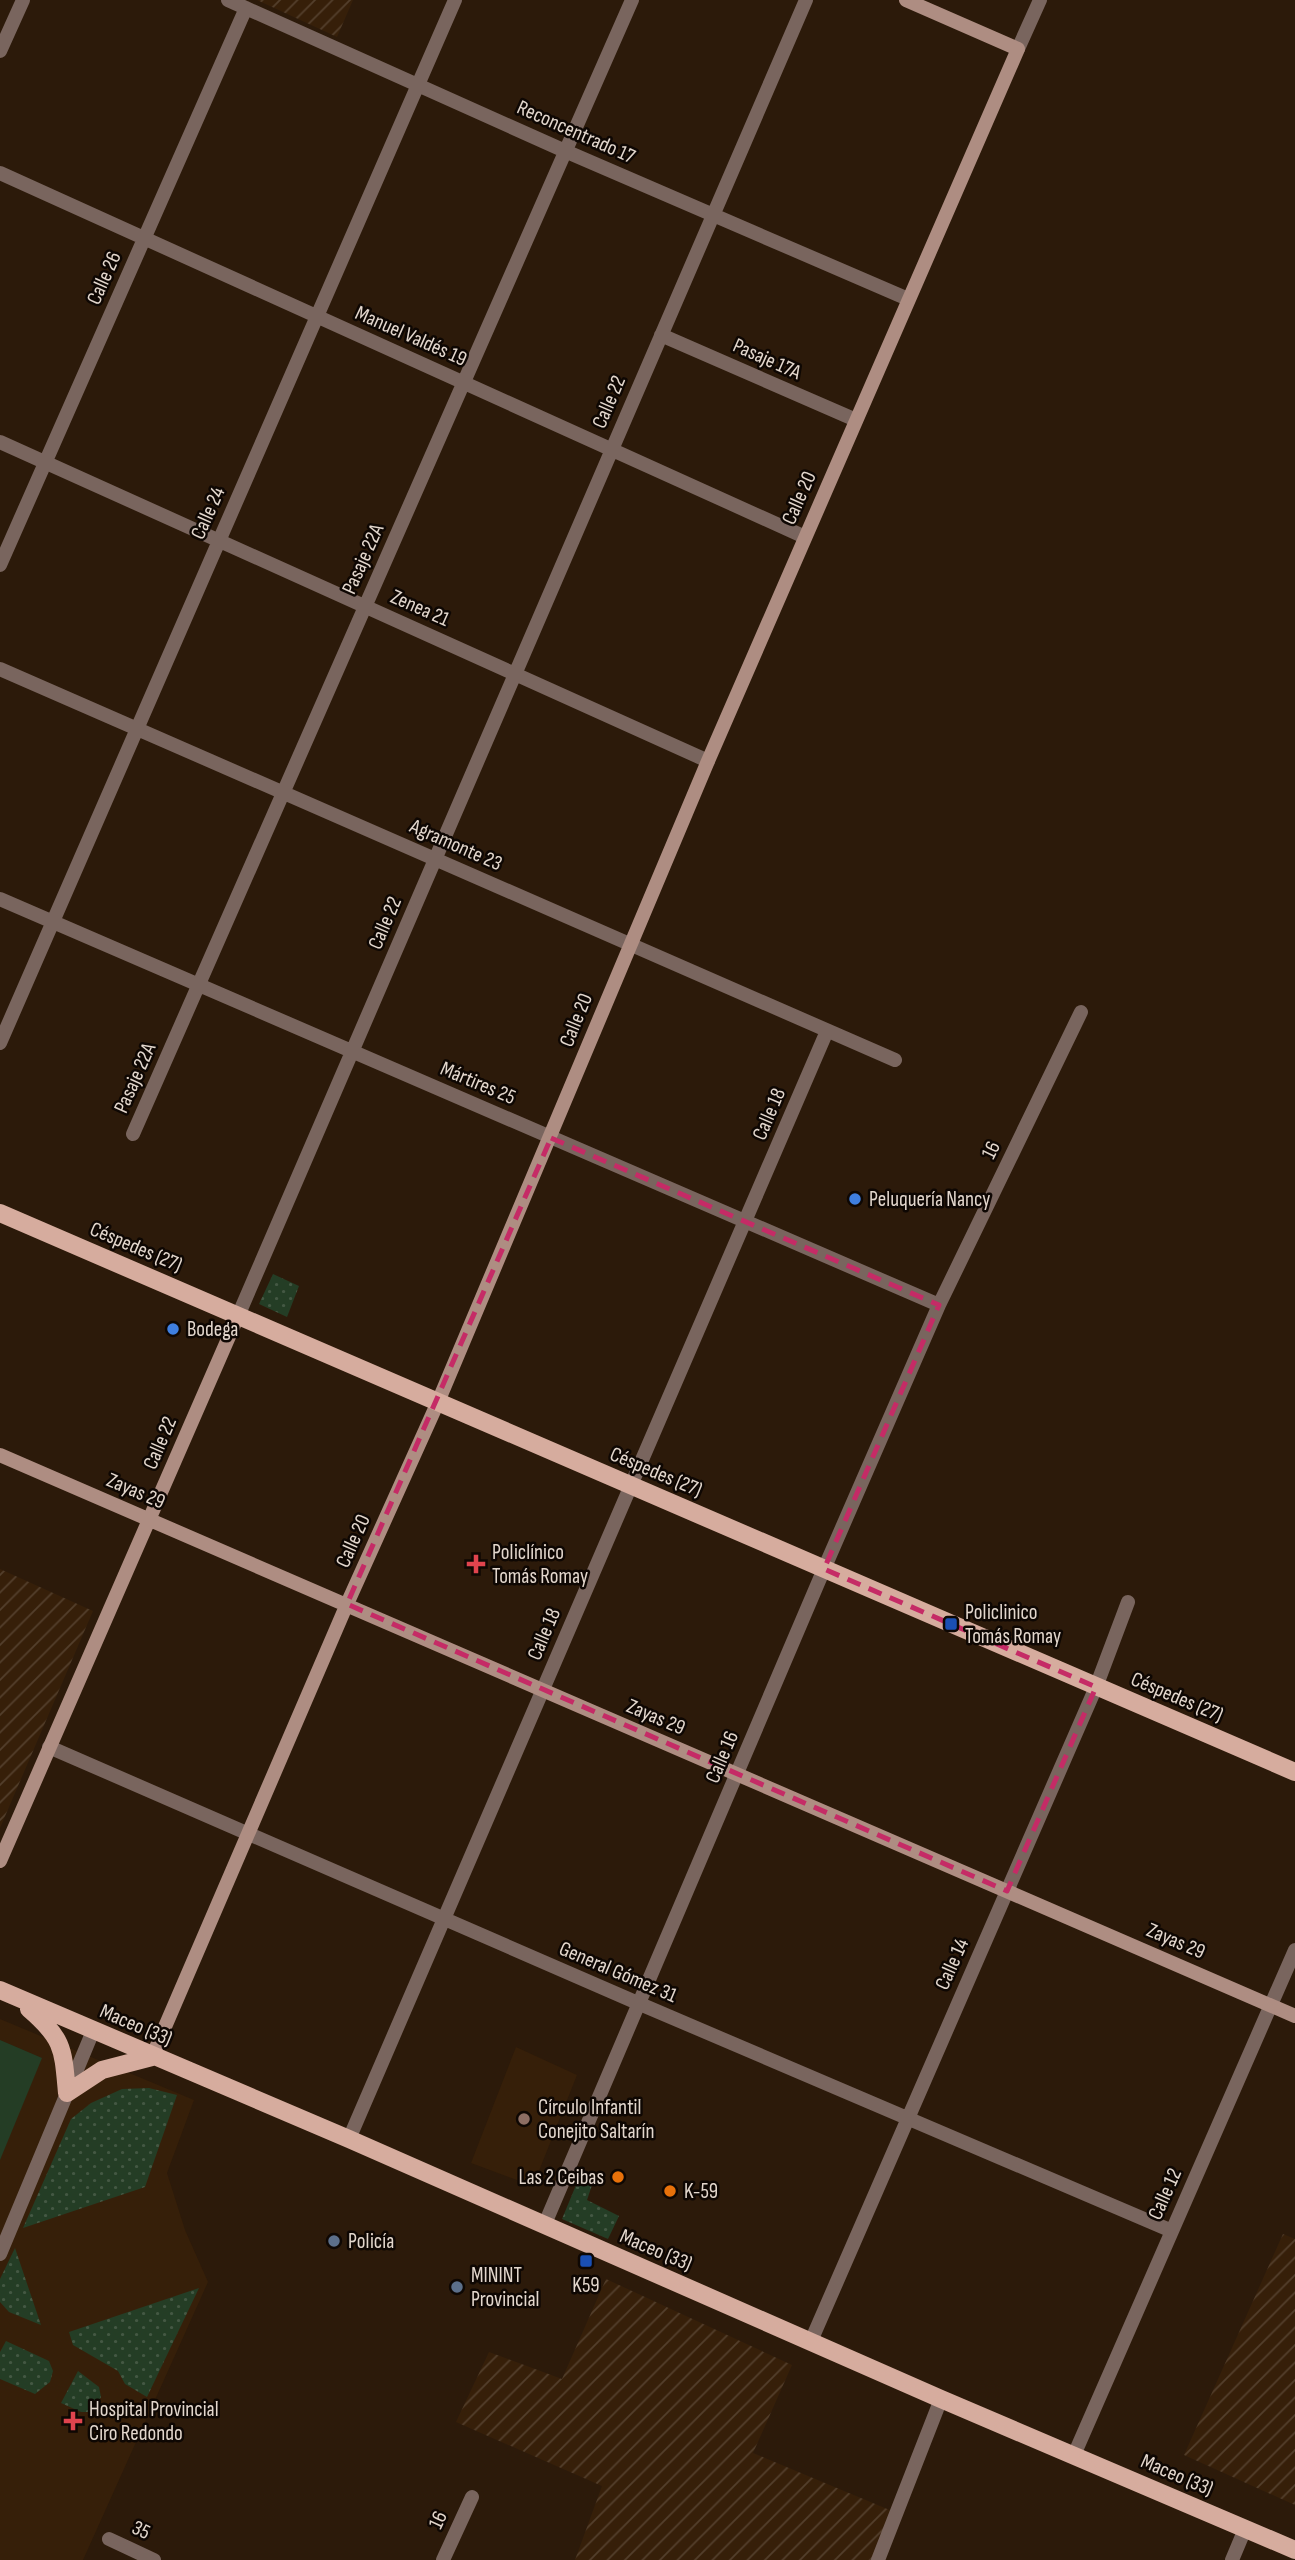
<svg xmlns="http://www.w3.org/2000/svg" width="1295" height="2560" font-family="'Sofia Sans Condensed',sans-serif">
  <style>
    .built { fill: #361f09 }
    .industrial { fill: url(#industrial-furrows) }
    .grass { fill: url(#grass-dots) }
    .garden { fill: #243d25 }
    .lines { fill: none; stroke-linecap: round; stroke-linejoin: round }
    .street { stroke: #79655e; stroke-width: 14 }
    .secondary { stroke: #ae8d82; stroke-width: 14 }
    .primary { stroke: #d6ac9e; stroke-width: 18 }
    .marked { fill: none; stroke: #c52b66; stroke-width: 5; stroke-dasharray: 14 9; stroke-linejoin: round }
    .shop-dot { fill: #3f7fe0; stroke: #0e0703; stroke-width: 2.5 }
    .health-dot { fill: #e0444e; stroke: #0e0703; stroke-width: 2.5 }
    .transit-dot { fill: #1a4fb4; stroke: #0e0703; stroke-width: 2.5 }
    .education-dot { fill: #8d6e63; stroke: #0e0703; stroke-width: 2.5 }
    .food-dot { fill: #e8710a; stroke: #0e0703; stroke-width: 2.5 }
    .service-dot { fill: #5c6f8a; stroke: #0e0703; stroke-width: 2.5 }
    .labels { text-anchor: middle; dominant-baseline: central; stroke-width: 5; stroke-linejoin: round; paint-order: stroke }
    .street-label { font-size: 21px; fill: #e3d7cd; stroke: #0e0703 }
    .poi-label { font-size: 21px; fill: #e3d7cd; stroke: #0e0703; text-anchor: start }
  </style>
  <defs>
    <pattern id="industrial-furrows" width="10" height="10" patternUnits="userSpaceOnUse" patternTransform="scale(1.75)"><rect width="10" height="10" fill="#361f09"/><path d="M-1 1l2-2M0 10L10 0M9 11l2-2" fill="none" stroke="#533f2c"/></pattern>
    <pattern id="grass-dots" width="8" height="8" patternUnits="userSpaceOnUse" patternTransform="scale(1.75)"><rect width="8" height="8" fill="#243d25"/><path d="M2 2h.1M6 6h.1" fill="none" stroke="#445843" stroke-width="1.8" stroke-linecap="round"/></pattern>
  </defs>
  <rect width="100%" height="100%" fill="#2c1a0a"/>
  <!-- built -->
  <path class="built" d="M 0,2019 L 194,2100 L 167,2173 L 185,2230 L 208,2282 L 83,2560 L 0,2560 Z
    M 516,2047 L 577,2075 L 533,2186 L 471,2163 Z"/>
  <!-- industrial -->
  <path class="industrial" d="M 257,0 L 353,0 L 337,37 Z
    M 0,1569 L 93,1611 L 0,1828 Z
    M 1283,2234 L 1295,2239 L 1295,2505 L 1184,2455 Z
    M 606,2279 L 792,2365 L 753,2453 L 892,2511 L 873,2560 L 575,2560 L 602,2486 L 456,2422 L 489,2352 L 562,2379 Z"/>
  <!-- grass -->
  <path class="grass" d="M 273,1274 L 299,1286 L 287,1317 L 259,1304 Z
    M 149,2088 L 177,2095 L 145,2187 L 23,2228 L 71,2119 L 91,2103 L 122,2089 Z
    M 581,2173 L 594,2179 L 587,2200 L 619,2216 L 608,2239 L 562,2219 Z
    M 15,2248 L 41,2325 L 9,2312 L 0,2302 L 0,2279 Z
    M 199,2288 L 147,2397 L 125,2384 L 118,2371 L 73,2345 L 69,2332 Z
    M 6,2341 L 49,2361 L 53,2371 L 50,2382 L 35,2394 L 0,2379 L 0,2352 Z
    M 78,2371 L 99,2387 L 101,2397 L 92,2412 L 81,2412 L 61,2403 Z"/>
  <!-- garden -->
  <path class="garden" d="M 0,2040 L 42,2058 L 0,2160 Z"/>
  <g class="lines">
    <!-- street -->
    <path class="street" d="M 228,0 L 565,151 L 908,299
      M 1018,49 L 1040,0
      M 0,51 L 23,0
      M 0,173 L 805,537
      M 661,335 L 856,420
      M 0,442 L 708,761
      M 0,565 L 246,8
      M 0,669 L 895,1060
      M 0,899 L 939,1305
      M 0,1043 L 455,0
      M 133,1134 L 632,0
      M 238,1316 L 806,0
      M 49,1747 L 640,2004 L 1172,2231
      M 349,2139 L 827,1031
      M 544,2226 L 824,1569 L 939,1305 L 1081,1012
      M 0,2254 L 93,2031
      M 811,2341 L 1096,1687 L 1128,1602
      M 1074,2455 L 1295,1950
      M 109,2539 L 154,2560
      M 443,2560 L 472,2497
      M 878,2560 L 941,2399
      M 1232,2560 L 1245,2529"/>
    <!-- secondary -->
    <path class="secondary" d="M 0,1455 L 1295,2016
      M 0,1861 L 238,1316
      M 152,2057 L 347,1604 L 438,1402 L 708,761 L 1018,49 L 906,0"/>
    <!-- primary -->
    <path class="primary" d="M 0,1213 L 1295,1772
      M 0,1990 L 349,2139 L 941,2399 L 1295,2550
      M 29,2009 C 64,2039 63,2049 67,2093 L 102,2070 L 152,2057"/>
  </g>
  <!-- marked area -->
  <path class="marked" d="M 551,1138 L 939,1305 L 824,1569 L 1096,1687 L 1007,1891 L 347,1604 Z"/>
  <!-- markers -->
  <g class="shop-dot">
    <circle cx="855" cy="1199" r="7"/>
    <circle cx="173" cy="1329" r="7"/>
  </g>
  <g class="health-dot">
    <path d="M472.5 1553.5h7v7h7v7h-7v7h-7v-7h-7v-7h7z"/>
    <path d="M69.5 2410.5h7v7h7v7h-7v7h-7v-7h-7v-7h7z"/>
  </g>
  <g class="transit-dot">
    <rect x="944" y="1617" width="14" height="14" rx="3.5"/>
    <rect x="579" y="2254" width="14" height="14" rx="3.5"/>
  </g>
  <circle class="education-dot" cx="524" cy="2119" r="7"/>
  <g class="food-dot">
    <circle cx="618" cy="2177" r="7"/>
    <circle cx="670" cy="2191" r="7"/>
  </g>
  <g class="service-dot">
    <circle cx="334" cy="2241" r="7"/>
    <circle cx="457" cy="2287" r="7"/>
  </g>
  <g class="labels">
    <!-- street labels -->
    <g class="street-label">
      <text transform="translate(576 132) rotate(24)">Reconcentrado 17</text>
      <text transform="translate(104 278) rotate(-66)">Calle 26</text>
      <text transform="translate(411 336) rotate(24)">Manuel Valdés 19</text>
      <text transform="translate(767 359) rotate(24)">Pasaje 17A</text>
      <text transform="translate(609 402) rotate(-67)">Calle 22</text>
      <text transform="translate(799 498) rotate(-66)">Calle 20</text>
      <text transform="translate(208 513) rotate(-66)">Calle 24</text>
      <text transform="translate(363 559) rotate(-66)">Pasaje 22A</text>
      <text transform="translate(420 608) rotate(24)">Zenea 21</text>
      <text transform="translate(456 845) rotate(24)">Agramonte 23</text>
      <text transform="translate(385 923) rotate(-67)">Calle 22</text>
      <text transform="translate(576 1020) rotate(-68)">Calle 20</text>
      <text transform="translate(135 1078) rotate(-66)">Pasaje 22A</text>
      <text transform="translate(478 1083) rotate(23)">Mártires 25</text>
      <text transform="translate(769 1114) rotate(-67)">Calle 18</text>
      <text transform="translate(991 1150) rotate(-64)">16</text>
      <text transform="translate(136 1247) rotate(23)">Céspedes (27)</text>
      <text transform="translate(160 1443) rotate(-67)">Calle 22</text>
      <text transform="translate(656 1472) rotate(23)">Céspedes (27)</text>
      <text transform="translate(136 1491) rotate(23)">Zayas 29</text>
      <text transform="translate(353 1541) rotate(-66)">Calle 20</text>
      <text transform="translate(544 1634) rotate(-67)">Calle 18</text>
      <text transform="translate(1177 1697) rotate(23)">Céspedes (27)</text>
      <text transform="translate(656 1717) rotate(23)">Zayas 29</text>
      <text transform="translate(722 1757) rotate(-67)">Calle 16</text>
      <text transform="translate(1176 1941) rotate(23)">Zayas 29</text>
      <text transform="translate(952 1964) rotate(-66)">Calle 14</text>
      <text transform="translate(618 1972) rotate(23)">General Gómez 31</text>
      <text transform="translate(136 2025) rotate(23)">Maceo (33)</text>
      <text transform="translate(1165 2194) rotate(-66)">Calle 12</text>
      <text transform="translate(656 2250) rotate(23)">Maceo (33)</text>
      <text transform="translate(1177 2475) rotate(23)">Maceo (33)</text>
      <text transform="translate(438 2520) rotate(-65)">16</text>
      <text transform="translate(141 2530) rotate(25)">35</text>
    </g>
    <!-- poi labels -->
    <g class="poi-label">
      <text x="869" y="1199">Peluquería Nancy</text>
      <text x="187" y="1329">Bodega</text>
      <text x="492" y="1552">Policlínico<tspan x="492" dy="24">Tomás Romay</tspan></text>
      <text x="965" y="1612">Policlinico<tspan x="965" dy="24">Tomás Romay</tspan></text>
      <text x="538" y="2107">Círculo Infantil<tspan x="538" dy="24">Conejito Saltarín</tspan></text>
      <text x="604" y="2177" text-anchor="end">Las 2 Ceibas</text>
      <text x="684" y="2191">K-59</text>
      <text x="348" y="2241">Policía</text>
      <text x="471" y="2275">MININT<tspan x="471" dy="24">Provincial</tspan></text>
      <text x="586" y="2285" text-anchor="middle">K59</text>
      <text x="89" y="2409">Hospital Provincial<tspan x="89" dy="24">Ciro Redondo</tspan></text>
    </g>
  </g>
</svg>
